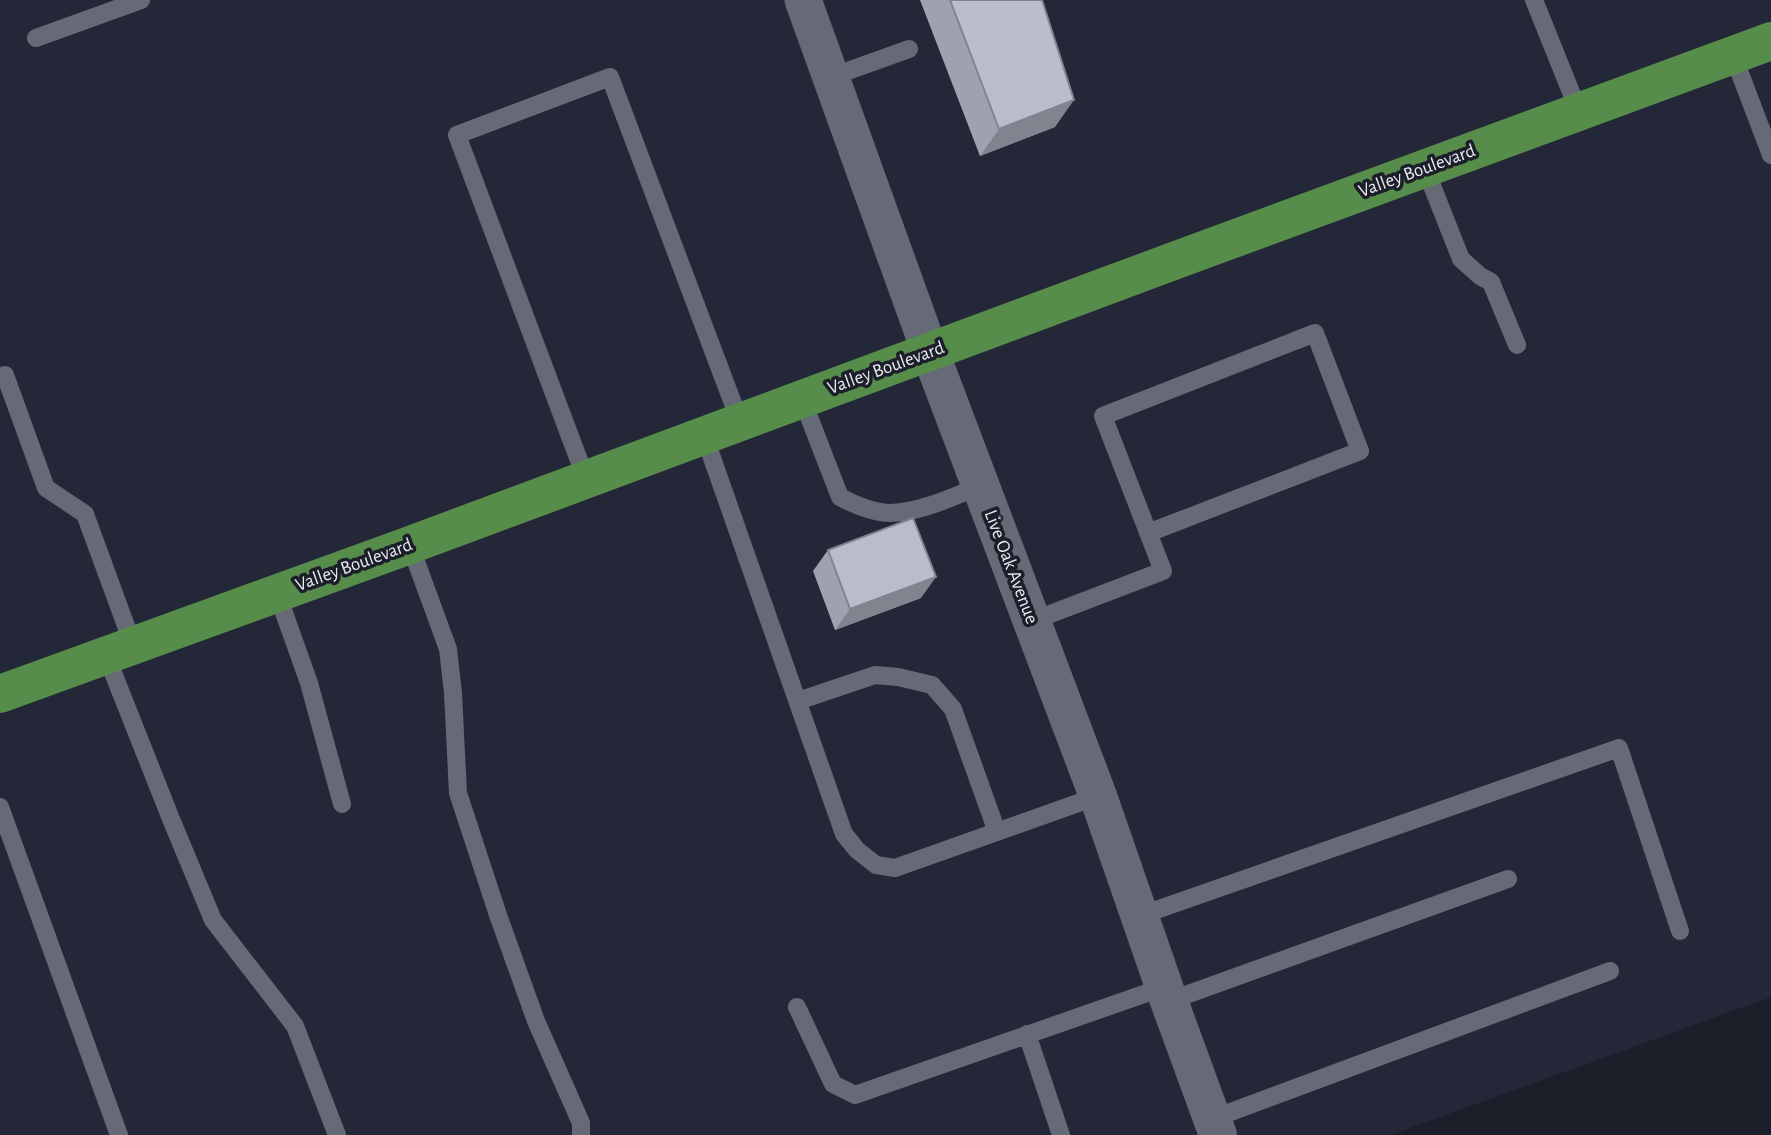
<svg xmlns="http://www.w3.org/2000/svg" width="1771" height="1135" font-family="'Alegreya Sans',sans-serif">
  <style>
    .built { fill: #232737 }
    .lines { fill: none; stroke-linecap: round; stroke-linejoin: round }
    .lane { stroke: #666a77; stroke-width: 18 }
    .street { stroke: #666a77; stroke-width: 37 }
    .secondary { stroke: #666a77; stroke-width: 38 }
    .primary { stroke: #578d4b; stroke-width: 38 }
    .wall { fill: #9ea2af }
    .shaded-wall { fill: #81848e }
    .building { fill: #b8bccb; stroke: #81848e; stroke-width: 2 }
    .labels { text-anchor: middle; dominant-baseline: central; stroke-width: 7; stroke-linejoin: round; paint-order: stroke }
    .street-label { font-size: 19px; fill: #e9ebf3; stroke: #1c1e29 }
  </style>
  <rect width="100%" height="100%" fill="#1c1e29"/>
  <!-- built -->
  <path class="built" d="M 0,0 L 1771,0 L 1771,997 L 1391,1135 L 0,1135 Z"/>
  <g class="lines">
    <!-- lane -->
    <path class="lane" d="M 1534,0 L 1579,112
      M 36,38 L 141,0
      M 1733,55 L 1771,155
      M 831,77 L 909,49
      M 1425,168 L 1461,259 L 1480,276 L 1491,282 L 1517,345
      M 5,375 L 46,488 L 85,514 L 133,645
      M 802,399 L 840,497 C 855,505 873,513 891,513 C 922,512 952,497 980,486
      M 704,435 L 844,834 L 857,850 L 876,865 L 895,868 L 1098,796
      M 586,479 L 457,135 L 610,77 L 740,422
      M 410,545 L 448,649 L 453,693 L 458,793 L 498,915 L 536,1021 L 581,1123 L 581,1135
      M 277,593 L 309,683 L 342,804
      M 1032,621 L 1163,571 L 1103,416 L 1315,333 L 1360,451 L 1148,533
      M 106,655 L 171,819 L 213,920 L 295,1026 L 337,1135
      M 798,701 L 875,675 L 898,677 L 932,685 L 953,709 L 997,832
      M 0,807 L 119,1135
      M 1139,916 L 1619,748 L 1680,931
      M 1169,1001 L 1508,879
      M 797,1007 L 833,1084 L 855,1095 L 1164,987
      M 1027,1034 L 1061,1135
      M 1212,1119 L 1610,971"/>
    <!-- street -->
    <path class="street" d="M 803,0 L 930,352"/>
    <!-- secondary -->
    <path class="secondary" d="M 930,352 L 1098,796 L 1169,1001 L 1218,1135"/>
    <!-- primary -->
    <path class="primary" d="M 0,694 L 410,545 L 1179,259 L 1771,41"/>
  </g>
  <!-- wall -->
  <path class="wall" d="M 920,0 L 1042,0 L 1055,127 L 980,156 Z
    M 828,550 L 921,598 L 835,630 L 813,571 Z"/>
  <!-- shaded-wall -->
  <path class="shaded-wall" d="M 1074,100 L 1055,127 L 980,156 L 999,129 Z
    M 936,577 L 921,598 L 835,630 L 850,609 Z"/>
  <!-- building -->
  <path class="building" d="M 950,0 L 1042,0 L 1074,100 L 999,129 Z
    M 913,518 L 936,577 L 850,609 L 828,550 Z"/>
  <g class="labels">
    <!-- street labels -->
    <g class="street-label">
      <text transform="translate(1417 171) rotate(-20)">Valley Boulevard</text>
      <text transform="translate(886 368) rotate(-20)">Valley Boulevard</text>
      <text transform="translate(354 565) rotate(-20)">Valley Boulevard</text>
      <text transform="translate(1011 567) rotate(69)">Live Oak Avenue</text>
    </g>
  </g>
</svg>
